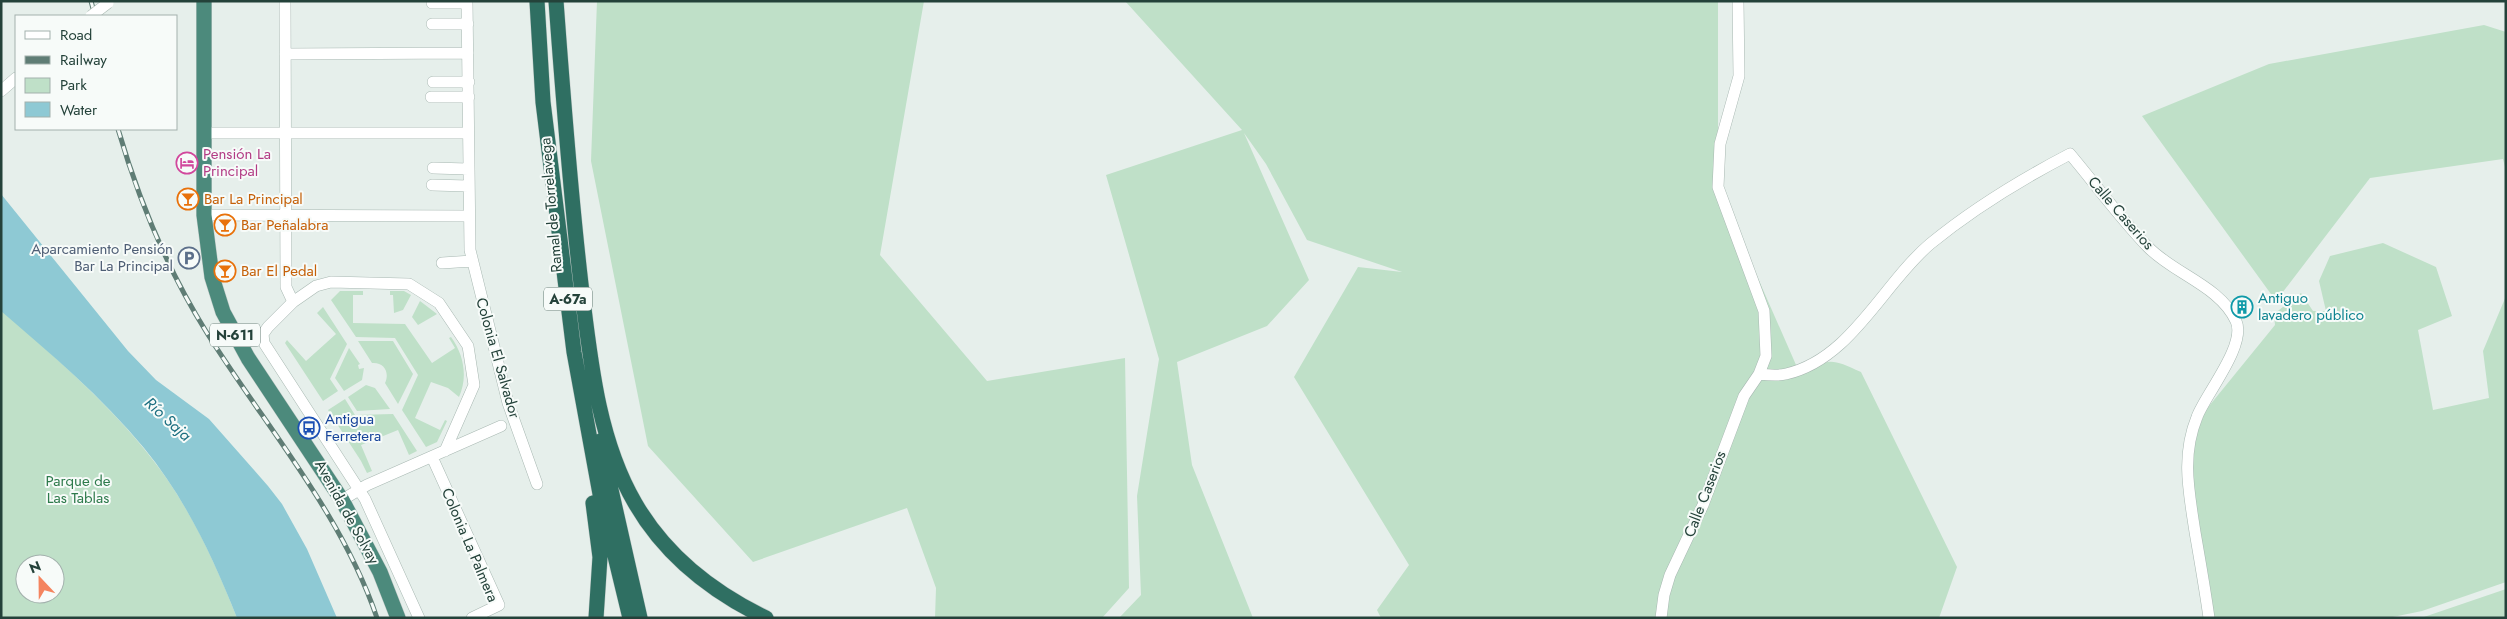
<svg xmlns="http://www.w3.org/2000/svg" width="2507" height="619" font-family="Jost,sans-serif">
  <style>
    .green { fill: #bfe0c8; fill-rule: evenodd }
    .water { fill: #8ec9d4 }
    .lines { fill: none; stroke-linecap: round; stroke-linejoin: round }
    .minor-casing { stroke: #a8b8b2; stroke-width: 12 }
    .trunk-casing { stroke: #c2cac8; stroke-width: 16 }
    .motorway-casing { stroke: #c2cac8; stroke-width: 16 }
    .minor { stroke: #fff; stroke-width: 11 }
    .trunk { stroke: #4c8a7c; stroke-width: 15 }
    .motorway { stroke: #2f6f62; stroke-width: 15 }
    .rail-casing { stroke: #5f7d75; stroke-width: 5 }
    .rail { stroke: #f7fbf9; stroke-width: 3; stroke-dasharray: 9; stroke-linecap: butt }
    .minor-bridge-casing { stroke: #a8b8b2; stroke-width: 12; stroke-linecap: butt }
    .minor-bridge { stroke: #fff; stroke-width: 11 }
    .labels { text-anchor: middle; dominant-baseline: central; stroke-width: 4; stroke-linejoin: round; paint-order: stroke }
    .shield { fill: #f7fbf9; stroke: #637a73; stroke-width: 1 }
    .shield-label { font-size: 14px; font-weight: bold; fill: #24423a }
    .hotel-label { font-size: 15px; fill: #b23c85; stroke: #f7fbf9; text-anchor: start }
    .food-label { font-size: 15px; fill: #c56008; stroke: #f7fbf9; text-anchor: start }
    .street-label { font-size: 15px; fill: #24423a; stroke: #f7fbf9 }
    .service-label { font-size: 15px; fill: #4e5e75; stroke: #f7fbf9; text-anchor: end }
    .culture-label { font-size: 15px; fill: #0d838f; stroke: #f7fbf9; text-anchor: start }
    .transit-label { font-size: 15px; fill: #164399; stroke: #f7fbf9; text-anchor: start }
    .park-label { font-size: 15px; fill: #2d7a4b; stroke: #f7fbf9 }
    .water-label { font-size: 16px; font-style: italic; fill: #1c6f80; stroke: #f7fbf9 }
  </style>
  <rect width="100%" height="100%" fill="#e6efeb"/>
  <!-- green -->
  <path class="green" d="M 597,1 L 924,1 L 880,255 L 987,381 L 1125,358 L 1129,588 L 1102,618 L 935,618 L 936,588 L 907,508 L 753,562 L 648,446 L 591,161 Z
    M 1125,1 L 1718,1 L 1718,187 L 1800,374 C 1830,358 1830,358 1861,372 L 1957,567 L 1939,618 L 1381,618 L 1377,610 L 1409,565 L 1294,377 L 1358,267 L 1402,272 L 1307,240 L 1266,164 L 1244,133 L 1309,280 L 1267,326 L 1177,362 L 1192,465 L 1253,618 L 1119,618 L 1141,595 L 1137,496 L 1159,359 L 1106,175 L 1242,130 Z
    M 2484,25 L 2506,32 L 2506,171 L 2503,159 L 2370,178 L 2276,301 L 2142,116 L 2269,64 Z
    M 2383,243 L 2436,267 L 2452,316 L 2418,330 L 2433,410 L 2489,398 L 2483,351 L 2506,296 L 2506,582 L 2422,611 L 2388,618 L 2212,618 L 2189,472 L 2192,448 L 2205,411 L 2275,325 L 2274,314 L 2301,293 L 2313,311 L 2326,311 L 2319,281 L 2330,256 Z
    M 340,291 L 363,291 L 363,295 L 353,295 L 353,323 L 405,324 L 432,363 L 455,348 L 449,338 L 451,337 C 464,355 468,377 459,397 L 448,388 L 431,382 L 415,418 L 440,430 L 445,420 L 447,421 L 437,442 L 426,447 L 402,410 L 418,375 L 395,338 L 356,337 L 331,300 Z
    M 390,291 L 404,291 L 411,295 L 403,310 L 394,313 L 393,295 L 390,295 Z
    M 420,301 L 437,314 L 418,325 L 412,317 Z
    M 323,307 L 347,344 L 330,379 L 338,391 L 323,401 L 285,343 L 287,340 L 306,361 L 336,334 L 317,313 Z
    M 1,309 C 58,360 117,410 162,472 C 194,516 217,567 237,618 L 1,618 ZM 25,564 L 55,564 L 55,594 L 25,594 Z
    M 358,341 L 393,341 L 413,374 L 398,404 L 385,383 C 390,372 384,362 372,363 Z
    M 349,348 L 360,364 L 358,365 L 359,369 L 364,368 L 362,380 L 344,391 L 335,378 Z
    M 366,385 L 375,388 L 390,409 L 357,411 L 348,397 Z
    M 345,399 L 355,415 L 393,414 L 417,451 L 409,455 L 398,430 L 361,445 L 372,471 L 367,473 L 361,461 L 328,410 Z
    M 2506,589 L 2506,618 L 2421,618 Z"/>
  <!-- water -->
  <path class="water" d="M 1,194 L 128,351 L 156,380 L 209,419 L 268,486 L 282,504 L 307,549 L 337,618 L 237,618 C 213,557 185,498 144,448 C 102,397 51,354 1,311 Z"/>
  <g class="lines">
    <!-- minor casing -->
    <g class="minor-casing">
      <path id="minor" d="M 285,1 L 286,287 L 293,302
        M 467,1 L 470,250 L 508,403 L 537,484
        M 432,3 L 467,3
        M 432,24 L 468,24
        M 285,54 L 468,53
        M 433,82 L 469,82
        M 1,91 L 16,78
        M 431,97 L 469,97
        M 204,133 L 468,133
        M 433,168 L 468,169
        M 432,185 L 468,186
        M 204,215 L 468,216
        M 442,263 L 472,261
        M 1759,374 C 1767,375 1778,376 1786,374 C 1851,359 1882,285 1930,244 C 1974,208 2020,180 2070,154 C 2096,185 2120,218 2148,247 C 2174,274 2220,286 2236,321 C 2247,345 2205,395 2197,417 C 2181,456 2189,492 2195,532 C 2200,561 2205,589 2209,618
        M 432,457 L 499,605 L 472,618
        M 342,500 L 367,485 L 501,426
        M 419,618 L 365,499 L 264,343 L 263,334 L 268,327 L 293,302 L 316,286 L 331,282 L 409,284 L 439,303 L 468,346 L 474,385 L 445,451
        M 1661,618 L 1664,595 L 1670,575 L 1703,505 L 1744,396 L 1759,374 L 1766,356 L 1764,311 L 1718,187 L 1720,144 L 1739,76 L 1738,1"/>
    </g>
    <!-- trunk casing -->
    <g class="trunk-casing">
      <path id="trunk" d="M 204,1 L 204,215 L 212,277 L 223,312 L 248,358 L 342,500 L 380,572 L 398,618"/>
    </g>
    <!-- motorway casing -->
    <g class="motorway-casing">
      <path id="motorway" d="M 537,1 L 543,102 L 574,352 L 600,494 L 630,618
        M 556,1 C 563,96 570,190 581,284 C 590,356 597,438 635,503 C 665,555 712,592 766,618
        M 600,441 L 640,618
        M 593,503 L 600,557 L 596,618"/>
    </g>
    <!-- minor -->
    <use href="#minor" class="minor"/>
    <!-- trunk -->
    <use href="#trunk" class="trunk"/>
    <!-- motorway -->
    <use href="#motorway" class="motorway"/>
    <!-- rail casing -->
    <g class="rail-casing">
      <path id="rail" d="M 91,1 L 95,16
        M 118,129 C 139,201 167,269 207,333 C 265,426 341,512 377,618"/>
    </g>
    <!-- rail -->
    <use href="#rail" class="rail"/>
    <!-- minor-bridge casing -->
    <g class="minor-bridge-casing">
      <path id="minor-bridge" d="M 91,16 L 108,3"/>
    </g>
    <!-- minor-bridge -->
    <use href="#minor-bridge" class="minor-bridge"/>
  </g>
  <!-- icons -->
  <defs>
    <g id="hotel-ring" transform="scale(1.125)"><circle r="9.5" fill="#f7fbf9" stroke="#d1479c" stroke-width="1.5"/><path d="M-6-4.5h1.5V1H6V5H4.5V3h-9V5H-6ZM-4 0a1.8 1.8 0 1 1 3.6 0ZM.5 0V-2.5h3Q6-2.5 6 0Z" fill="#d1479c"/></g>
    <g id="bar-ring" transform="scale(1.125)"><circle r="9.5" fill="#f7fbf9" stroke="#e8710a" stroke-width="1.5"/><path d="M-6-5H6L.8 .8V4.5H3.5V6h-7V4.5H-.8V.8Z" fill="#e8710a"/></g>
    <g id="parking-ring" transform="scale(1.125)"><circle r="9.5" fill="#f7fbf9" stroke="#5c6f8a" stroke-width="1.5"/><path d="M-3.5-5.5H1a3.5 3.5 0 0 1 0 7H-1V5.5H-3.5ZM-1-3.4V-.6H.8a1.4 1.4 0 0 0 0-2.8Z" fill="#5c6f8a"/></g>
    <g id="building-ring" transform="scale(1.125)"><circle r="9.5" fill="#f7fbf9" stroke="#0f9aa8" stroke-width="1.5"/><path d="M-4-6H4V6H1V3H-1V6H-4ZM-2.5-4.3h1.7v1.8h-1.7ZM.8-4.3h1.7v1.8H.8ZM-2.5-1h1.7V.8h-1.7ZM.8-1h1.7V.8H.8Z" fill="#0f9aa8"/></g>
    <g id="bus-ring" transform="scale(1.125)"><circle r="9.5" fill="#f7fbf9" stroke="#1a4fb4" stroke-width="1.5"/><path d="M-5-6H5V4H4V6H2V4H-2V6H-4V4H-5ZM-3.5-4V0h7V-4ZM-3.5 1.2v1.5H-2V1.2ZM2 1.2v1.5H3.5V1.2Z" fill="#1a4fb4"/></g>
  </defs>
  <g fill-rule="evenodd">
    <use href="#hotel-ring" x="187" y="163"/>
    <use href="#bar-ring" x="188" y="199"/>
    <use href="#bar-ring" x="225" y="225"/>
    <use href="#parking-ring" x="189" y="258"/>
    <use href="#bar-ring" x="225" y="271"/>
    <use href="#building-ring" x="2242" y="307"/>
    <use href="#bus-ring" x="309" y="428"/>
  </g>
  <g class="labels">
    <!-- shield labels -->
    <g class="shield">
      <rect x="544" y="287.5" width="48" height="23" rx="4"/>
      <rect x="210" y="323.5" width="50" height="23" rx="4"/>
    </g>
    <g class="shield-label">
      <text x="568" y="299">A-67a</text>
      <text x="235" y="335">N-611</text>
    </g>
    <!-- hotel labels -->
    <g class="hotel-label">
      <text x="203" y="154">Pensión La<tspan x="203" dy="17">Principal</tspan></text>
    </g>
    <!-- food labels -->
    <g class="food-label">
      <text x="204" y="199">Bar La Principal</text>
      <text x="241" y="225">Bar Peñalabra</text>
      <text x="241" y="271">Bar El Pedal</text>
    </g>
    <!-- street labels -->
    <g class="street-label">
      <text transform="translate(551 205) rotate(-95)">Ramal de Torrelavega</text>
      <text transform="translate(2121 213) rotate(49)">Calle Caserios</text>
      <text transform="translate(498 358) rotate(74)">Colonia El Salvador</text>
      <text transform="translate(1705 494) rotate(-69)">Calle Caserios</text>
      <text transform="translate(347 512) rotate(61)">Avenida de Solvay</text>
      <text transform="translate(470 545) rotate(67)">Colonia La Palmera</text>
    </g>
    <!-- service labels -->
    <g class="service-label">
      <text x="173" y="249">Aparcamiento Pensión<tspan x="173" dy="17">Bar La Principal</tspan></text>
    </g>
    <!-- culture labels -->
    <g class="culture-label">
      <text x="2258" y="298">Antiguo<tspan x="2258" dy="17">lavadero público</tspan></text>
    </g>
    <!-- transit labels -->
    <g class="transit-label">
      <text x="325" y="419">Antigua<tspan x="325" dy="17">Ferretera</tspan></text>
    </g>
    <!-- park labels -->
    <g class="park-label">
      <text x="78" y="481">Parque de<tspan x="78" dy="17">Las Tablas</tspan></text>
    </g>
    <!-- water labels -->
    <g class="water-label">
      <text transform="translate(168 419) rotate(42)">Río Saja</text>
    </g>
  </g>
  <!-- border -->
  <rect width="2507" height="619" fill="none" stroke="#24423a" stroke-width="5"/>
  <!-- legend -->
  <rect x="15" y="15" width="162" height="115" fill="#f7fbf9" stroke="#a3b1ad"/>
  <rect x="25" y="31" width="25" height="8" fill="#ffffff" stroke="#a3b1ad"/>
  <text x="60" y="40" font-size="15" fill="#24423a">Road</text>
  <rect x="25" y="56" width="25" height="8" fill="#5f7d75" stroke="#a3b1ad"/>
  <text x="60" y="65" font-size="15" fill="#24423a">Railway</text>
  <rect x="25" y="78" width="25" height="15" fill="#bfe0c8" stroke="#a3b1ad"/>
  <text x="60" y="90" font-size="15" fill="#24423a">Park</text>
  <rect x="25" y="102" width="25" height="15" fill="#8ec9d4" stroke="#a3b1ad"/>
  <text x="60" y="115" font-size="15" fill="#24423a">Water</text>
  <!-- north arrow -->
  <g transform="translate(40 579) rotate(338)"><circle r="24" fill="#f7fbf9" stroke="#a3b1ad"/>
  <path d="M0-4L9 19L0 12L-9 19Z" fill="#f4845f"/>
  <text y="-8" font-size="14" font-weight="bold" text-anchor="middle" fill="#24423a">N</text>
  </g>
</svg>
